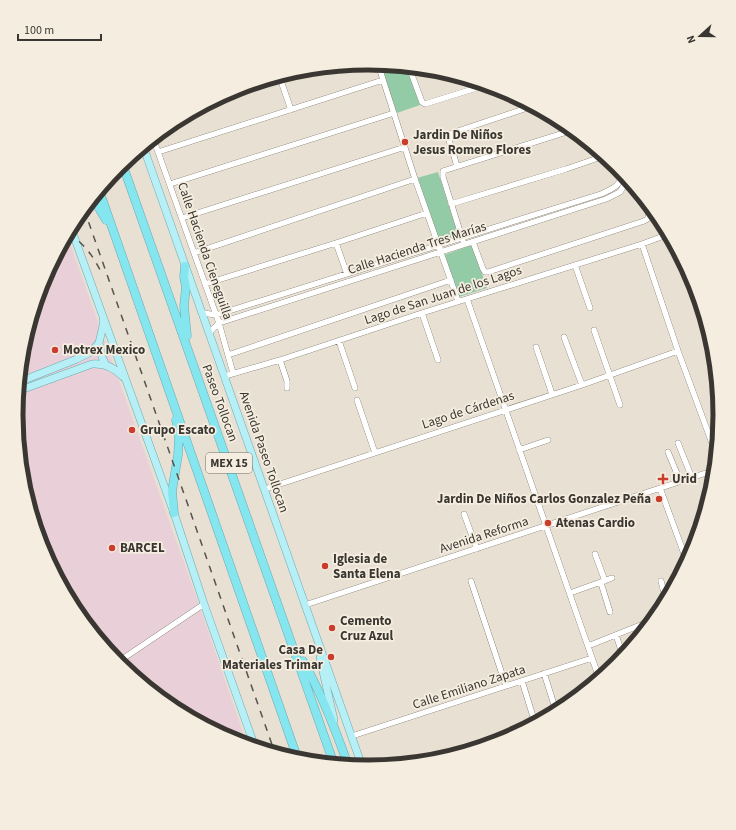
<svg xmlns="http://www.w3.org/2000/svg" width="736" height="830" font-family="'Source Sans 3',sans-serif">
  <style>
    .industrial { fill: #e9d0d8 }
    .green { fill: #94cba7 }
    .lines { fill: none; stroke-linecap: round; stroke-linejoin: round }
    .minor-casing { stroke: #686256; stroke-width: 6 }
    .major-casing { stroke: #6ba9ae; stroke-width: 8 }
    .highway-casing { stroke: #6ba9ae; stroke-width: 9 }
    .minor { stroke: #fff; stroke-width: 5.5 }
    .major { stroke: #b6f0f6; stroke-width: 7 }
    .highway { stroke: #85e6f0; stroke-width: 8 }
    .rail { stroke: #56524c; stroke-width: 1.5; stroke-dasharray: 7 7; stroke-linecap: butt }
    .poi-dot { fill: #ca3d2c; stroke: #f5eee0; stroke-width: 1.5 }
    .labels { text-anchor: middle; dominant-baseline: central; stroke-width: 3.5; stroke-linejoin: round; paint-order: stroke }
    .shield { fill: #f5eee0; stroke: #726e66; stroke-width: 1 }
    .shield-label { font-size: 12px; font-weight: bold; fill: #3a3732 }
    .poi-label { font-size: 13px; font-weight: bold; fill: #3a3732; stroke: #f5eee0; text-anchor: start }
    .street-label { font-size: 13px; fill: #3a3732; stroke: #f5eee0 }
    .rim { fill: none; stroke: #3a3732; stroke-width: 5 }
  </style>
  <rect width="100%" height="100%" fill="#e8e0d3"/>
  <!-- industrial -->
  <path class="industrial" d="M 67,235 L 201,610 L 247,744 L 233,740 L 172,708 L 119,664 L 75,610 L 43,549 L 23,483 L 16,415 L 23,346 L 43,280 Z"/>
  <!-- green -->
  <path class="green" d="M 380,64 L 406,67 L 420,105 L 397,113 Z
    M 438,172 L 459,238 L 439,244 L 417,178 Z
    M 472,245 L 487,288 L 459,297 L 444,255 Z"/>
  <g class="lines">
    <!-- minor casing -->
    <g class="minor-casing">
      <path id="minor" d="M 378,64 L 415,179 L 458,301
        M 409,67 L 422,102 L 425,104 L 486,85
        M 411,72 L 422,68
        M 280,78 L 291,110
        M 221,96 L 307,69
        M 153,138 L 219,323 L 233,373
        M 158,152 L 383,80
        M 457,166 L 449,140 L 452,133 L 533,106
        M 170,184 L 394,113
        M 451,204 L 566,169 L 604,156
        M 182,218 L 405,147
        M 463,241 L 443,177 L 443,171 L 573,130
        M 473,242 L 483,269 L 485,272 L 488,272 L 644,221 L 649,218 L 648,211 L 641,196
        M 336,243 L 347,274
        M 642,244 L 678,351 L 716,454
        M 194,253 L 415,179
        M 575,265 L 590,308
        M 205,284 L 336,243 L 427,213
        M 467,299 L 599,678
        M 203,313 L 216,315 L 601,194 C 612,189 620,186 623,174
        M 422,313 L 438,360
        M 594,330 L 620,405
        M 210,332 L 219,323 L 606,199 L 620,192 L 628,179
        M 564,337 L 582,385
        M 339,341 L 355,388
        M 536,347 L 552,394
        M 228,355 L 451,280
        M 280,360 L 287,381 L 287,388
        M 225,376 L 280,360 L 422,313 L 642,244 L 669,234
        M 357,400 L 375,453
        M 678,443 L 692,478
        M 519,450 L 548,440
        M 668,452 L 680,481
        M 660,488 L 687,562
        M 265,489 L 582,385 L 678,351
        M 464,514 L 477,549
        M 595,554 L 605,581
        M 471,581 L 506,686
        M 661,581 L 666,600
        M 601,583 L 610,612
        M 570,593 L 612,578
        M 305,605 L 715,470
        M 616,635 L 623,656
        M 588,646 L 653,620
        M 118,662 L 204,604
        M 544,673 L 556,711
        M 522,681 L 535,723
        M 352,736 L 592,658"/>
    </g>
    <!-- major casing -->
    <g class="major-casing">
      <path id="major" d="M 143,146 L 362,766
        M 71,228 L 174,513 L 204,604 L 255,747
        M 99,343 L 102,357 L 106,365
        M 19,382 L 77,359 L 91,352 L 99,343 L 103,326 L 103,321
        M 18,391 L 92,364 C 105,363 115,368 123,377
        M 320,658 L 334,720"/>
    </g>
    <!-- highway casing -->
    <g class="highway-casing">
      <path id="highway" d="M 122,163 L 334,764
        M 99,190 L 298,760
        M 93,198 L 106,220
        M 185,266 L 184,277 L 186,287 L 184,306 L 187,336
        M 174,513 L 172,491 L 178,455 L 179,437 L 176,420
        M 303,661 C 321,692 336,731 348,765"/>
    </g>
    <!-- minor -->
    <use href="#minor" class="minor"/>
    <!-- major -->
    <use href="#major" class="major"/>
    <!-- highway -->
    <use href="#highway" class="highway"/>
    <!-- rail -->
    <path class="rail" d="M 84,209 L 275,753
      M 68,233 C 84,243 94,257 102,274"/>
  </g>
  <!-- markers -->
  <g class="poi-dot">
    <circle cx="405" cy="142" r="4"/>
    <circle cx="55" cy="350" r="4"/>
    <circle cx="132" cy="430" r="4"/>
    <path d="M661 473h4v4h4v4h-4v4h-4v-4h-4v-4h4z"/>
    <circle cx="659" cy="499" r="4"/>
    <circle cx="548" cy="523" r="4"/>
    <circle cx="112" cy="548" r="4"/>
    <circle cx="325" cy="566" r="4"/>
    <circle cx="332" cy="628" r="4"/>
    <circle cx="331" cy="657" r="4"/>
  </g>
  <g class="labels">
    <!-- shield labels -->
    <rect class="shield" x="206" y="453" width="46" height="20" rx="3"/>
    <g class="shield-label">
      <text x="229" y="463">MEX 15</text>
    </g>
    <!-- poi labels -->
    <g class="poi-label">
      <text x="413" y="135">Jardin De Niños<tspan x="413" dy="15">Jesus Romero Flores</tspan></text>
      <text x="63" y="350">Motrex Mexico</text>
      <text x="140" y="430">Grupo Escato</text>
      <text x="672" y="479">Urid</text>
      <text x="651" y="499" text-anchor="end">Jardin De Niños Carlos Gonzalez Peña</text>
      <text x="556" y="523">Atenas Cardio</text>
      <text x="120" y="548">BARCEL</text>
      <text x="333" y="559">Iglesia de<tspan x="333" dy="15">Santa Elena</tspan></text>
      <text x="340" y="621">Cemento<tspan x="340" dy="15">Cruz Azul</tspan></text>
      <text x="323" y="650" text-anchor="end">Casa De<tspan x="323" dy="15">Materiales Trimar</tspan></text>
    </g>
    <!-- street labels -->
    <g class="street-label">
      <text transform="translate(417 248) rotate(-18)">Calle Hacienda Tres Marías</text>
      <text transform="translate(205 251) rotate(71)">Calle Hacienda Cieneguilla</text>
      <text transform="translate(443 295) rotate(-18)">Lago de San Juan de los Lagos</text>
      <text transform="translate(220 403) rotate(70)">Paseo Tollocan</text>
      <text transform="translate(468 410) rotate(-18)">Lago de Cárdenas</text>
      <text transform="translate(264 452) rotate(71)">Avenida Paseo Tollocan</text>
      <text transform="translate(484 535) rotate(-18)">Avenida Reforma</text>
      <text transform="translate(469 687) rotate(-18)">Calle Emiliano Zapata</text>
    </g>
  </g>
  <!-- crop -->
  <path d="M0 0H736V830H0ZM23 415a345 345 0 1 1 690 0a345 345 0 1 1-690 0Z" fill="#f5eee0" fill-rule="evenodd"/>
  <path class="rim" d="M23 415a345 345 0 1 1 690 0a345 345 0 1 1-690 0Z"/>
  <!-- north arrow -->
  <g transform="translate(700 36) rotate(249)" stroke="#f5eee0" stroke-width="3" paint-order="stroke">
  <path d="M0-3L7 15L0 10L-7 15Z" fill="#3a3732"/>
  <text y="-6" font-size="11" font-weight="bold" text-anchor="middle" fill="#3a3732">N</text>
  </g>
  <!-- scale -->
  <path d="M18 34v6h83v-6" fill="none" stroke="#3a3732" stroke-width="2"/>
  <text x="24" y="34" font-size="12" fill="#3a3732" stroke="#f5eee0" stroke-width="3" paint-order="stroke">100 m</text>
</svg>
